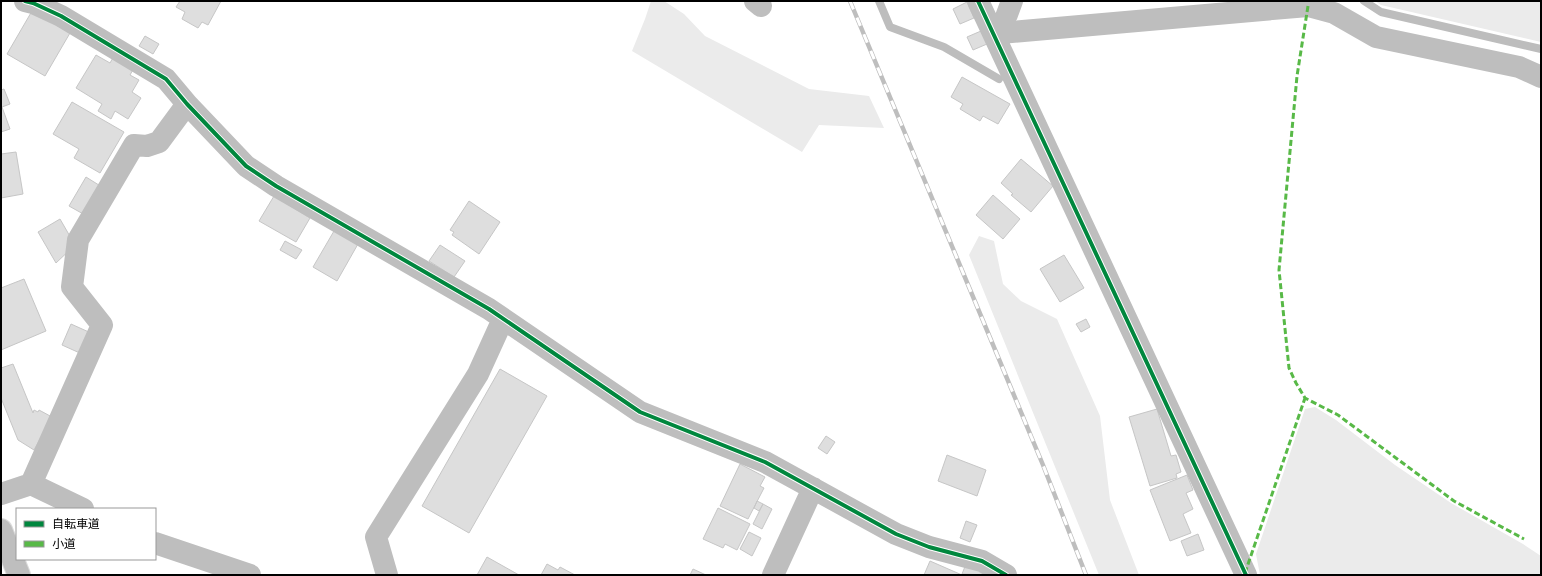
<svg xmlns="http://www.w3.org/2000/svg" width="1542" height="576" font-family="'PT Sans Narrow','Noto Sans JP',sans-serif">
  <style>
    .green { fill: #ebebeb }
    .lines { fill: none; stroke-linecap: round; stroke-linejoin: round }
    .stream { stroke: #bdbdbd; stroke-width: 8 }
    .building { fill: #dedede; stroke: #c6c6c6 }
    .highway-casing { stroke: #dbdbdb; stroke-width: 24 }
    .minor { stroke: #bebebe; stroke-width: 22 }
    .highway { stroke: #bebebe; stroke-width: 22 }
    .rail-casing { stroke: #bebebe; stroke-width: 4.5 }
    .rail { stroke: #fff; stroke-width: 3; stroke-dasharray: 9; stroke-linecap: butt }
    .quiet { stroke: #58b947; stroke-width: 3; stroke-dasharray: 6 3; stroke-linecap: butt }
    .cycleway-casing { stroke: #fff; stroke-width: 6 }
    .cycleway { stroke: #00873e; stroke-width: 4 }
  </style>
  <rect width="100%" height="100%" fill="#fff"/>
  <!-- green -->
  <path class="green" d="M 651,1 L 664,1 L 684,14 L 705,36 L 809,89 L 869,96 L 884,128 L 819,125 L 802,152 L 632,51 L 645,19 Z
    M 1375,1 L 1541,1 L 1541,42 L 1381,5 Z
    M 979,236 L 994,241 L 1003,284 L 1021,301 L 1057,319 L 1100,416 L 1110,500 L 1139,575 L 1099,575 L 969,255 Z
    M 1315,407 L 1336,420 L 1395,465 L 1451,503 L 1523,544 L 1541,556 L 1541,575 L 1260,575 L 1256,554 L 1305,409 Z"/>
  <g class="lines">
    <!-- stream -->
    <path class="stream" d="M 879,1 L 890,27 L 944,47 L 999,79
      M 1364,1 L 1381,12 L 1541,49"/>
  </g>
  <!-- building -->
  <path class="building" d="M 180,1 L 221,1 L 208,25 L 202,22 L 198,28 L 182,19 L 185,12 L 176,7 Z
    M 967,2 L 974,18 L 960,24 L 953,9 Z
    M 32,11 L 70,33 L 45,76 L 7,54 Z
    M 981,31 L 987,44 L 973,50 L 967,37 Z
    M 145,36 L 159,44 L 153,54 L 139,46 Z
    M 96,55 L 110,63 L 114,56 L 134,68 L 130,75 L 139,80 L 132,92 L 141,98 L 128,119 L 115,111 L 111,119 L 98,111 L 102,104 L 76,88 Z
    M 962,77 L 1010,104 L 998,124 L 983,116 L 980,121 L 960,109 L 963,104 L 951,97 Z
    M 4,89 L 10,104 L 2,107 L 10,129 L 1,132 L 1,90 Z
    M 72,102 L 124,132 L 100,173 L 74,158 L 79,149 L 53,134 Z
    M 16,152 L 23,194 L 1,198 L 1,154 Z
    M 1021,159 L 1053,186 L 1031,212 L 1011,195 L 1013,194 L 1001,183 Z
    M 86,177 L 102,187 L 85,215 L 69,206 Z
    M 993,195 L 1020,219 L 1003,239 L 976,215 Z
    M 274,196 L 310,218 L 296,242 L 259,221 Z
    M 469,201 L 500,222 L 479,254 L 452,235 L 454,232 L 450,230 Z
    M 60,219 L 75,245 L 56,263 L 38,232 Z
    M 334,231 L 358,244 L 337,281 L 313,267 Z
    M 285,241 L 302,250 L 296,259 L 280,250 Z
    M 440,245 L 465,261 L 454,277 L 429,261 Z
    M 1064,255 L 1084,288 L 1060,302 L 1040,269 Z
    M 24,279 L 46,331 L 1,350 L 1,288 Z
    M 1086,319 L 1090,327 L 1081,332 L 1076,324 Z
    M 71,324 L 91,333 L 82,354 L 62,345 Z
    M 13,364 L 33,413 L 34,410 L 38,412 L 39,410 L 52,417 L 34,450 L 18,440 L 1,398 L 1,368 Z
    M 500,369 L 547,396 L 469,533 L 422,506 Z
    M 1157,409 L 1171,456 L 1176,455 L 1181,472 L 1176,474 L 1177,478 L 1150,486 L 1129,417 Z
    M 826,436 L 835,442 L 827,454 L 818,448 Z
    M 947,455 L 986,470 L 977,496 L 938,481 Z
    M 740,464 L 765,477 L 760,486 L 764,488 L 748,519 L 720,506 Z
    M 1187,475 L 1193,490 L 1186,493 L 1193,509 L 1183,514 L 1191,533 L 1170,541 L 1150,490 Z
    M 757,501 L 763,504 L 759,511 L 754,508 Z
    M 763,504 L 772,509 L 762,529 L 753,524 Z
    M 718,508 L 750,524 L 737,550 L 725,544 L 723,548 L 703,539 Z
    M 966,521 L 977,525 L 970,542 L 960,538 Z
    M 749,532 L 761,538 L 752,556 L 740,549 Z
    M 1198,534 L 1204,550 L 1187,556 L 1181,541 Z
    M 487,557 L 519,575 L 477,575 Z
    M 930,561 L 962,575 L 924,575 Z
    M 547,564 L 558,570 L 560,567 L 575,575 L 541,575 Z
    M 966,564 L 990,575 L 962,574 Z
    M 693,569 L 706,575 L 690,575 Z"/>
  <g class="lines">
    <!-- highway casing -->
    <g class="highway-casing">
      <path id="highway" d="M 1,530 L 19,575"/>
    </g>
    <!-- minor -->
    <path class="minor" d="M 25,1 L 33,3 L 61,16 L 166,79 L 187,104 L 246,166 L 276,186 L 489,309 L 640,412 L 765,462 L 896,534 L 929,547 L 982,561 L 1006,575
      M 755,1 L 761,6
      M 978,1 L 1246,575
      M 1000,33 L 1308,6 L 1334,13 L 1376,37 L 1519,67 L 1541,77
      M 997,41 L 1012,1
      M 31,484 L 102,325 L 72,287 L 78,240 L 134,145 L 147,146 L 159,142 L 187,104
      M 1,494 L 31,484 L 83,509
      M 155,543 L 250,575
      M 387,575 L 376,537 L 478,374 L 503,319
      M 773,575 L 813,488"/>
    <!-- highway -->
    <use href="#highway" class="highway"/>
    <!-- rail casing -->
    <g class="rail-casing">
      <path id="rail" d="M 850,1 L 1043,465 L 1086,575"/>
    </g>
    <!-- rail -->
    <use href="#rail" class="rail"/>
    <!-- quiet -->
    <path class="quiet" d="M 1308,6 L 1297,76 L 1279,270 L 1289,368 L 1296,383 L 1305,398 L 1338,415 L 1454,501 L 1524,539
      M 1245,573 L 1305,398"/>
    <!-- cycleway casing -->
    <g class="cycleway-casing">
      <path id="cycleway" d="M 25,1 L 33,3 L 61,16 L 166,79 L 187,104 L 246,166 L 276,186 L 489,309 L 640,412 L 765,462 L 896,534 L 929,547 L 982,561 L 1006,575
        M 978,1 L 1246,575"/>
    </g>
    <!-- cycleway -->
    <use href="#cycleway" class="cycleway"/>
  </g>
  <!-- border -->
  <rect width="1542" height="576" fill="none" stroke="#000000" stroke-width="4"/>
  <!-- legend -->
  <rect x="16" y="508" width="140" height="52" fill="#ffffff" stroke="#999999"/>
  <rect x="24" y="521" width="20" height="6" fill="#00873e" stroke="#999999"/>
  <text x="52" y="528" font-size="12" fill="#000000">自転車道</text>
  <rect x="24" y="541" width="20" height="6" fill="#58b947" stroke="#999999"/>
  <text x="52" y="548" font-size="12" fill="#000000">小道</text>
</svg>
